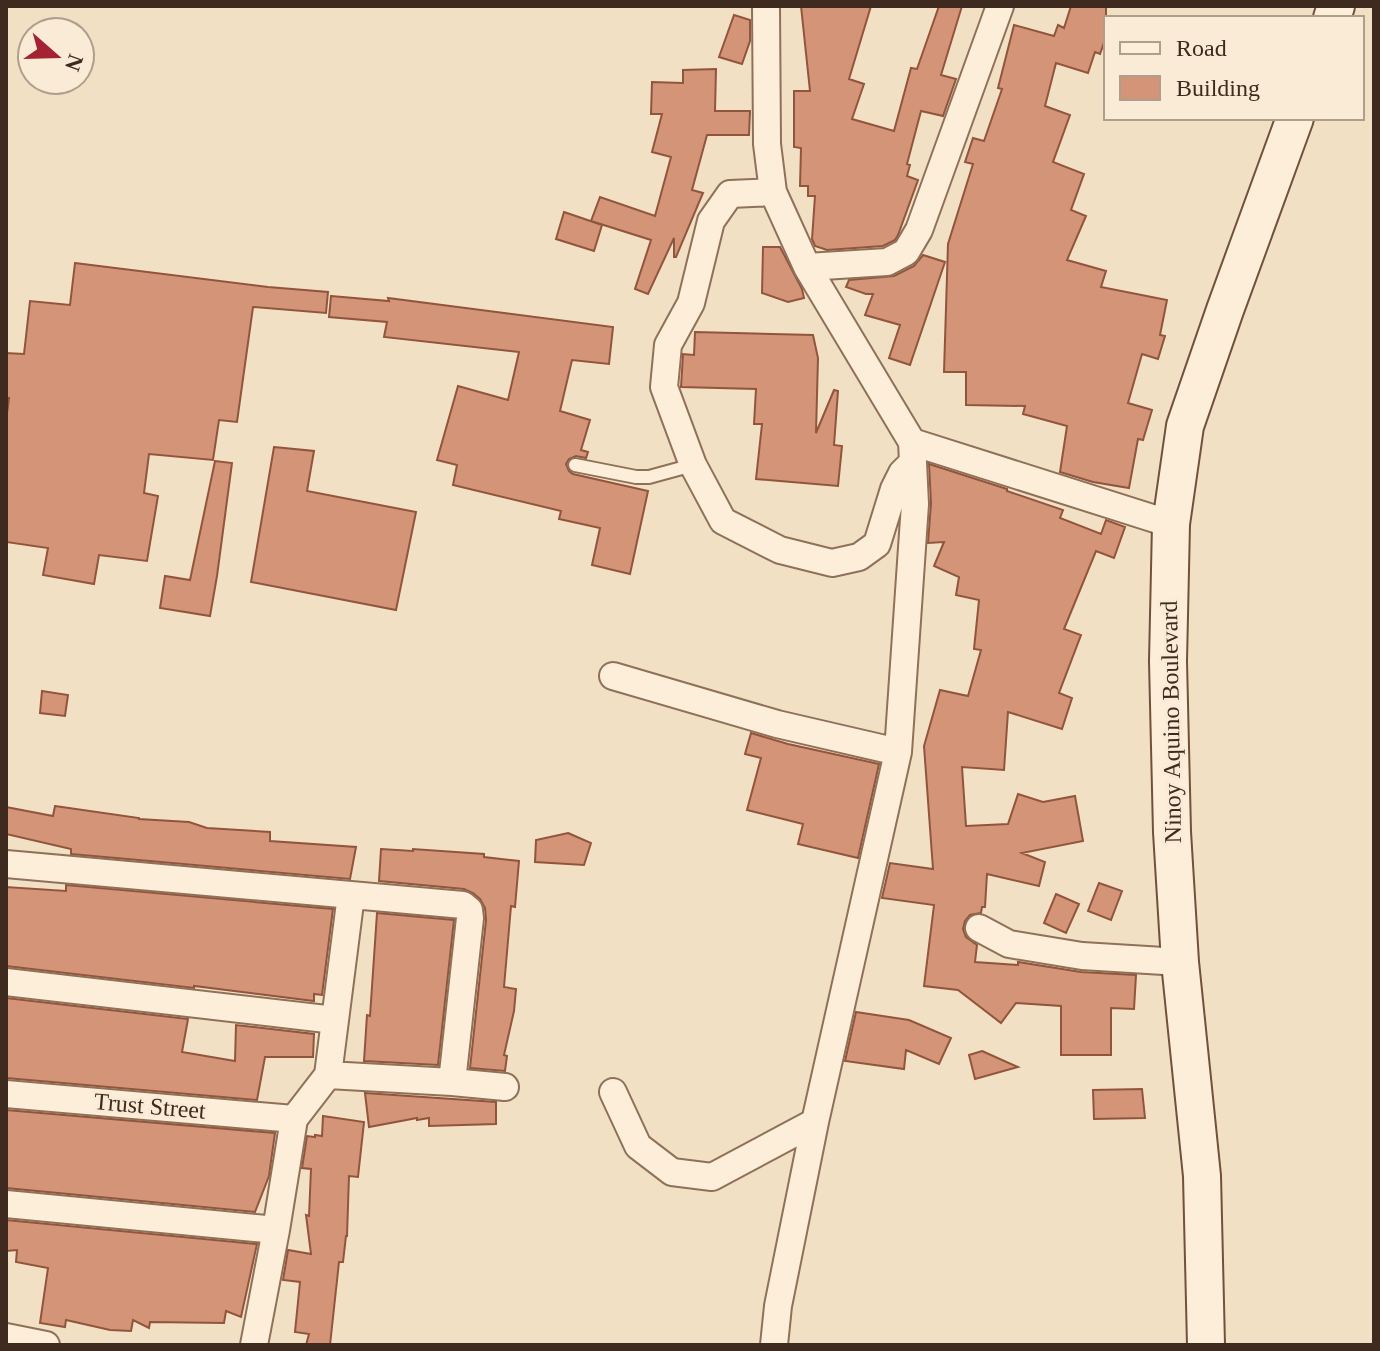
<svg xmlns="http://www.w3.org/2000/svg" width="1380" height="1351" font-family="Georgia,serif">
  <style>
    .building { fill: #d39478; stroke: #91553c; stroke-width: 2 }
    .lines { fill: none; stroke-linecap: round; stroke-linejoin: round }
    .lane-casing { stroke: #8f7059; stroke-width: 16 }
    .street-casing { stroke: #8f7059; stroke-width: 30 }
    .secondary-casing { stroke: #71513c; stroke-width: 40 }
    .lane { stroke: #fceed9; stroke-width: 12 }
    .street { stroke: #fceed9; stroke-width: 26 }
    .secondary { stroke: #fceed9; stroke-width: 36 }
    .labels { text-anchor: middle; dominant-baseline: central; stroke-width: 6; stroke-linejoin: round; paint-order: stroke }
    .street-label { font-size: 24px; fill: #3e2a1e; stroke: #f9ebd5 }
  </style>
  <rect width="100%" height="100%" fill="#f2e0c5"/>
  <!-- building -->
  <path class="building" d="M 801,6 L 871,6 L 849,79 L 864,84 L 852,119 L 894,131 L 911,68 L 917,69 L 939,6 L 962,6 L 941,75 L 956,79 L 943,116 L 921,111 L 907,164 L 910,165 L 907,176 L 918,180 L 898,235 L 895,240 L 883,246 L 827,250 L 815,246 L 812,239 L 815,196 L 808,196 L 808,186 L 800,186 L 801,148 L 794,147 L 794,91 L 810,91 Z
    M 1071,6 L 1106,6 L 1106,37 L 1100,54 L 1095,52 L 1088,73 L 1056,63 L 1045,106 L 1070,115 L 1053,162 L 1084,174 L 1071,210 L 1086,216 L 1067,260 L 1106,271 L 1101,287 L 1167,300 L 1160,335 L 1165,336 L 1158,359 L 1142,354 L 1128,403 L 1152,410 L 1143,440 L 1138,439 L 1129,488 L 1093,482 L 1060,472 L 1067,426 L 1023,414 L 1025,406 L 966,405 L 966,372 L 944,372 L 948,244 L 973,164 L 965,162 L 973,138 L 984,141 L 1002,89 L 998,88 L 1014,25 L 1054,36 L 1058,25 L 1064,28 Z
    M 734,15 L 750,20 L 750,41 L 742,64 L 719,57 Z
    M 716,69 L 715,111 L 750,111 L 749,135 L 707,135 L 692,190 L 703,193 L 676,257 L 674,257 L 674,238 L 648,294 L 635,289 L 651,240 L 591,221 L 600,197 L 655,216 L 671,157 L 652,152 L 662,114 L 651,114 L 652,82 L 683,83 L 683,70 Z
    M 564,212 L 602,225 L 594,251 L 556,239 Z
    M 763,247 L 780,247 L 802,289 L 804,298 L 788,302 L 762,293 Z
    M 923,255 L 945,262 L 910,365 L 889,358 L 900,325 L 865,315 L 873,294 L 866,294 L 846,287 L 849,280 L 894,276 L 914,266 Z
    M 75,263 L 268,287 L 328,292 L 326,313 L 253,307 L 237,422 L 219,420 L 213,460 L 149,454 L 144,493 L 158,496 L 147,561 L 99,555 L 94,584 L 43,575 L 48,548 L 6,542 L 6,421 L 9,398 L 6,398 L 6,353 L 24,354 L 30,301 L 70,305 Z
    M 331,296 L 389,301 L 388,298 L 613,327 L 609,364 L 572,360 L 560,411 L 590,420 L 581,450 L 588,452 L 586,458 L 576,456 L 569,459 L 566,464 L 569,471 L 573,474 L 648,491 L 630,574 L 592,565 L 600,528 L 559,519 L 561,511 L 453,485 L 457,465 L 437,460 L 458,386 L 508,400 L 519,352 L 384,337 L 387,322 L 329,317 Z
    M 695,332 L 813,335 L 818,358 L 816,433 L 834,390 L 838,391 L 834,445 L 842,446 L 838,486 L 756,479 L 762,424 L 754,424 L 756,389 L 681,387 L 683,354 L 694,355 Z
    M 274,447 L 314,451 L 307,491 L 416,512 L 396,610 L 251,582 Z
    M 215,461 L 232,463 L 217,576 L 210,616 L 160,608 L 165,576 L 190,580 Z
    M 929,464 L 1007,489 L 1007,491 L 1063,510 L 1060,518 L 1101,534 L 1106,520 L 1125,527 L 1114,558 L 1096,551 L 1064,629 L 1081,635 L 1059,693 L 1072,698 L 1062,729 L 1008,712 L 1004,770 L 962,767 L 966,826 L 1008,824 L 1018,794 L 1043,802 L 1075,796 L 1083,841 L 1022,853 L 1045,862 L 1039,886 L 987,874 L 985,907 L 982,907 L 981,913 L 970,915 L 965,921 L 963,929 L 966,937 L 977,945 L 975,962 L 1018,965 L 1018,962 L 1081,972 L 1136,975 L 1134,1009 L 1111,1008 L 1111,1055 L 1061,1055 L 1061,1006 L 1016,1003 L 1001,1023 L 958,990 L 924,986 L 934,905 L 882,898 L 890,863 L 933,869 L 924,746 L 940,690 L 968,696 L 981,650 L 974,649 L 979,600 L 956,595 L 959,577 L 934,566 L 944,542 L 928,543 L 931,503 Z
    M 42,691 L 68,695 L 65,716 L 40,713 Z
    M 751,733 L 788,744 L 879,764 L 858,858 L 798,844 L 803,824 L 747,810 L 761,758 L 745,754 Z
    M 55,806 L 139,818 L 139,819 L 189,822 L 207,828 L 270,832 L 270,841 L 356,847 L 350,879 L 71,854 L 71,849 L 6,834 L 6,807 L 53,816 Z
    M 568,833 L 591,843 L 584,865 L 535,862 L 536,840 Z
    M 381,849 L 413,851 L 413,849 L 484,854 L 484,857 L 519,861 L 515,907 L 511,906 L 504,987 L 516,989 L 514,1011 L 504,1055 L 507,1056 L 505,1071 L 470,1068 L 486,920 L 485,908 L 480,899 L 473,893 L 464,889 L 379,881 Z
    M 1099,883 L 1122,891 L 1111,920 L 1088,911 Z
    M 66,885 L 333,909 L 322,995 L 314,994 L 314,1001 L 194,986 L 194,988 L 6,966 L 6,887 L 66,891 Z
    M 1056,894 L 1079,904 L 1066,933 L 1044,923 Z
    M 377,913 L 454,920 L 438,1065 L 364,1061 L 367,1015 L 370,1016 Z
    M 6,998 L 188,1019 L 182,1052 L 235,1061 L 236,1025 L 314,1034 L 313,1057 L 265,1057 L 257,1100 L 6,1078 Z
    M 856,1012 L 909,1020 L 951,1038 L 939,1064 L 906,1050 L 904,1069 L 845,1061 Z
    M 982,1051 L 1018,1067 L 975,1079 L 969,1055 Z
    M 1142,1089 L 1145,1118 L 1094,1119 L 1093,1090 Z
    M 365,1093 L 496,1102 L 496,1124 L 429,1126 L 429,1118 L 417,1120 L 417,1118 L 369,1127 Z
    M 6,1110 L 275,1133 L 269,1176 L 255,1212 L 6,1188 Z
    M 323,1116 L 364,1122 L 358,1177 L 349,1176 L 347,1236 L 346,1236 L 343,1262 L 339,1262 L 330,1345 L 306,1345 L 309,1334 L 295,1332 L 300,1282 L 283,1280 L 288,1250 L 311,1254 L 306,1215 L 309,1216 L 311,1169 L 302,1168 L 307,1136 L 315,1137 L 315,1135 L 322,1136 Z
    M 6,1220 L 257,1244 L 241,1317 L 226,1311 L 224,1323 L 150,1322 L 149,1328 L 133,1320 L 131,1331 L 110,1330 L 66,1320 L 65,1327 L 40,1323 L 48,1268 L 16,1262 L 17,1250 L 6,1251 Z"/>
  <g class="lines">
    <!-- lane casing -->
    <g class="lane-casing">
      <path id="lane" d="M 575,465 L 636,477 L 649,477 L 693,465"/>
    </g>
    <!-- street casing -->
    <g class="street-casing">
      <path id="street" d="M 766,6 L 767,144 L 773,192 L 807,267 L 912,442 L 1171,524
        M 773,192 L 730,194 L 711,221 L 691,303 L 668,345 L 664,387 L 693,465 L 723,521 L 780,550 L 832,563 L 859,557 L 877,544 L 894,489 L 902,473 L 913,462
        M 807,267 L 887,262 L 906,252 L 919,230 L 1000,6
        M 613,676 L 777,724 L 898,752
        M 6,864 L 463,905 L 469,910 L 470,918 L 452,1082
        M 979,928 L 1009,944 L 1082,956 L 1180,962
        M 6,982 L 335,1020
        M 328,1075 L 452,1082 L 505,1087
        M 613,1092 L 638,1146 L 672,1172 L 712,1177 L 815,1122
        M 6,1094 L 294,1119
        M 6,1204 L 276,1230
        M 6,1337 L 46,1345
        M 254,1345 L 276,1230 L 294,1119 L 328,1075 L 351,895
        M 774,1345 L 778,1306 L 815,1122 L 898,752 L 915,504 L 912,442"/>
    </g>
    <!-- secondary casing -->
    <g class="secondary-casing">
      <path id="secondary" d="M 1332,18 L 1336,6
        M 1206,1345 L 1202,1176 L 1180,962 L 1172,832 L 1168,661 L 1171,524 L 1185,426 L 1225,310 L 1295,118"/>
    </g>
    <!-- lane -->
    <use href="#lane" class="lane"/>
    <!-- street -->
    <use href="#street" class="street"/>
    <!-- secondary -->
    <use href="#secondary" class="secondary"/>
  </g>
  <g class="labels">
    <!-- street labels -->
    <g class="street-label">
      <text transform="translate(1171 722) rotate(-91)">Ninoy Aquino Boulevard</text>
      <text transform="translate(150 1106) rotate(5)">Trust Street</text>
    </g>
  </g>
  <!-- border -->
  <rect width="1380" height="1351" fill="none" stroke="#3e2a1e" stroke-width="16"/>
  <!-- legend -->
  <rect x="1104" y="16" width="260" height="104" fill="#f9ebd5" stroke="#ae9e8c" stroke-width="2"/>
  <rect x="1120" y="42" width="40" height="12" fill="#fceed9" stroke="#ae9e8c" stroke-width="2"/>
  <text x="1176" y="56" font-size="24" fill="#3e2a1e">Road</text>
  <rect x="1120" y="76" width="40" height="24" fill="#d39478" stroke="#ae9e8c" stroke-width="2"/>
  <text x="1176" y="96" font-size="24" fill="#3e2a1e">Building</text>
  <!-- north arrow -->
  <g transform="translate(56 56) rotate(110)"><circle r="38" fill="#f9ebd5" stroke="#ae9e8c" stroke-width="2"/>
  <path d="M0-6L14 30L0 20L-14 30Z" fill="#a42332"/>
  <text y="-12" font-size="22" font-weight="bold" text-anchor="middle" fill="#3e2a1e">N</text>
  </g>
</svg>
